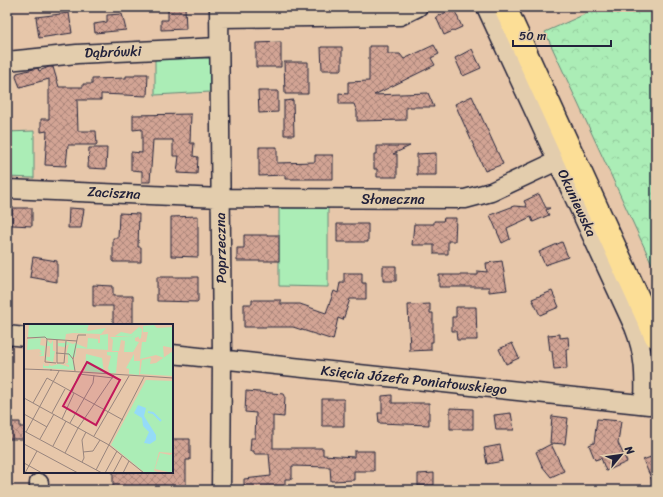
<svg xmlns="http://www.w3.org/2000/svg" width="663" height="497" font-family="Sriracha,sans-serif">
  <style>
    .green { fill: #abedb6; stroke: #668878 }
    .forest { fill: url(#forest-crowns); stroke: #668878 }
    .building { fill: url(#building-cross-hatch); stroke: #22223b }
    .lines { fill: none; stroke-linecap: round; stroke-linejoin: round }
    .minor-casing { stroke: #22223b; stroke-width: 21 }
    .major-casing { stroke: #22223b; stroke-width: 25 }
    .minor { stroke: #e3cdad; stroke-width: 18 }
    .major { stroke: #fcde96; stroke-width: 22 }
    .labels { text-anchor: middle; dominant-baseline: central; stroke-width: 3; stroke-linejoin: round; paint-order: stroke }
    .street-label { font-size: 14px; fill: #22223b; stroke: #e3cdad }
    .inset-river { fill: none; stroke: #95dbf7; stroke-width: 2 }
    .inset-road { fill: none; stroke: #98857e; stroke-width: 1 }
    .view { fill: #c2185b; fill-opacity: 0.15; stroke: #c2185b; stroke-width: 2 }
    .inset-edge { fill: none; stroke: #22223b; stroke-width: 2 }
  </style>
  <defs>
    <pattern id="forest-crowns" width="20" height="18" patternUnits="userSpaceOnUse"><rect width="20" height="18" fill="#abedb6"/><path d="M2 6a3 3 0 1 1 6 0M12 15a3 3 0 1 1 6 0" fill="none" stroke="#93cb9d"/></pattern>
    <pattern id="building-cross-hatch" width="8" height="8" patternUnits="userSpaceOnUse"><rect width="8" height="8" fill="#d2a494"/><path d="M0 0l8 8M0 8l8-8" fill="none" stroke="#aa857a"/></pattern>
  </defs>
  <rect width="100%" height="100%" fill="#e7c7aa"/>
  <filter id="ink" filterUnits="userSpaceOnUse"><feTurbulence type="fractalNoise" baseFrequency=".025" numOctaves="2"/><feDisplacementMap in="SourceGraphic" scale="8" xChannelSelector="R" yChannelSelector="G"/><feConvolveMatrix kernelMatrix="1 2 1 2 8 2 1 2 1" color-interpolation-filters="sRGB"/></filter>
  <g filter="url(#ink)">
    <!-- green -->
    <path class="green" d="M 210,58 L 210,92 L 155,95 L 155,59 Z
      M 34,131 L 34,178 L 7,177 L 7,132 Z
      M 279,208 L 328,208 L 328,287 L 279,286 Z"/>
    <!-- forest -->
    <path class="forest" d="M 601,7 L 656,7 L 656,262 L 652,264 L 545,32 Z"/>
    <!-- building -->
    <path class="building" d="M 168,7 L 185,7 L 186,29 L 161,30 L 161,20 L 168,20 Z
      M 454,9 L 462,27 L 444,35 L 436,17 Z
      M 69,13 L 72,33 L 39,38 L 36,17 Z
      M 122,14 L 126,30 L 95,33 L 94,24 L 107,22 L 107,15 Z
      M 281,42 L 281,67 L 256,67 L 256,43 Z
      M 434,45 L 439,54 L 431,58 L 435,65 L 374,95 L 428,93 L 434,107 L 406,107 L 406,120 L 357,121 L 357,112 L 354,104 L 339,104 L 339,93 L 348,94 L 348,82 L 369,81 L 369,46 L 388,46 L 388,54 L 400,54 L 404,59 Z
      M 321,47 L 342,47 L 342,70 L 322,70 Z
      M 472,49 L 481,68 L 463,76 L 455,58 Z
      M 284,62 L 308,62 L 308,94 L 285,94 Z
      M 49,67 L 53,67 L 59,87 L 83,87 L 83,84 L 92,84 L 92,79 L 126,78 L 126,76 L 135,76 L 135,74 L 148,74 L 147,96 L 101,94 L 101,100 L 77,100 L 78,131 L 96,131 L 97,145 L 68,145 L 66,166 L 45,165 L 47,131 L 41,132 L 41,119 L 49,119 L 49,79 L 20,87 L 16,77 L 17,73 L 38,68 L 39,71 Z
      M 258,91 L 278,91 L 278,112 L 259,113 Z
      M 472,96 L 503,164 L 485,171 L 455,104 Z
      M 293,100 L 294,135 L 284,135 L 284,101 Z
      M 191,114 L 190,143 L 194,143 L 193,156 L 198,157 L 197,174 L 177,173 L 179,156 L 173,156 L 173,140 L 153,140 L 150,182 L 142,182 L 142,171 L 131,170 L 131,152 L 142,153 L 142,129 L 133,130 L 133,115 Z
      M 377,146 L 410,146 L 393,154 L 397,154 L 397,177 L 377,177 L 377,169 L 374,169 L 374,154 L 377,154 Z
      M 259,147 L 277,147 L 277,163 L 315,162 L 315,155 L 333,155 L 333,179 L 285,179 L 285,175 L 259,176 Z
      M 89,148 L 107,148 L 106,169 L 88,168 Z
      M 436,153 L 436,175 L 417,175 L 417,154 Z
      M 539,194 L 546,208 L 550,208 L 546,210 L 549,215 L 533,222 L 531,217 L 507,228 L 510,239 L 502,243 L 490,215 L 514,206 L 527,207 L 524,201 Z
      M 12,208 L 32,208 L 32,226 L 12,225 Z
      M 69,208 L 84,209 L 81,228 L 68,228 Z
      M 119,213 L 139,214 L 138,247 L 141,247 L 141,262 L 113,262 L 113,238 L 118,238 Z
      M 198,216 L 198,257 L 171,256 L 171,217 Z
      M 444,218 L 456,218 L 455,241 L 448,241 L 448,254 L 434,254 L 434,245 L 412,245 L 414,224 L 434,224 L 434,221 L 443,221 Z
      M 337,224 L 368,224 L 368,242 L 337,242 Z
      M 244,235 L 279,235 L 279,261 L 237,261 L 237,248 L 244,248 Z
      M 562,242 L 568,257 L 545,265 L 539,252 Z
      M 33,257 L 57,261 L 57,282 L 30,277 Z
      M 502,261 L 507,290 L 489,292 L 489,287 L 439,287 L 439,275 L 478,275 L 478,271 L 487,272 L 486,263 Z
      M 383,266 L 396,266 L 396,281 L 383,281 Z
      M 344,273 L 362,273 L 362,283 L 366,283 L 366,299 L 350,299 L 343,320 L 338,318 L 333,340 L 293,327 L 244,327 L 244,304 L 252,304 L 252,300 L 281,300 L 281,304 L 300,304 L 326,313 L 334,291 L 338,293 L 340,283 L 344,283 Z
      M 157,277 L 198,277 L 198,302 L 157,301 Z
      M 93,285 L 113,286 L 113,296 L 133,296 L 133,325 L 113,325 L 113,306 L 93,306 Z
      M 552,291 L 559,307 L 540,315 L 532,299 Z
      M 430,304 L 430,313 L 433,313 L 433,342 L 431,342 L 431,350 L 410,351 L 408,305 Z
      M 456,307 L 476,307 L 477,340 L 457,340 L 456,331 L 452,331 L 452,317 L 456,317 Z
      M 560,334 L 560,338 L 568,337 L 569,349 L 566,349 L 567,369 L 554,370 L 552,351 L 550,351 L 548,335 Z
      M 512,343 L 519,358 L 506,364 L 499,349 Z
      M 246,391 L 284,394 L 285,396 L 284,417 L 273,416 L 273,448 L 323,448 L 323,455 L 354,457 L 354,451 L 374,451 L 374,471 L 354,471 L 354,480 L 331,481 L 330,467 L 292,466 L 292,479 L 285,479 L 285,490 L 244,490 L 244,479 L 271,476 L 269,454 L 254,454 L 254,451 L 250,451 L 251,438 L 255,438 L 256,413 L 245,412 Z
      M 392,395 L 392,403 L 429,403 L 429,425 L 379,423 L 378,413 L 382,413 L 382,396 Z
      M 322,399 L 344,399 L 344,426 L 322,426 Z
      M 450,408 L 473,409 L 473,429 L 450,429 Z
      M 511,413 L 514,430 L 496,430 L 494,415 Z
      M 552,416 L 568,418 L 565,444 L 550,443 Z
      M 597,419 L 621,421 L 618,443 L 627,462 L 606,471 L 601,458 L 595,460 L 589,445 L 594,443 Z
      M 7,422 L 20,422 L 20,427 L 25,427 L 25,439 L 7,439 Z
      M 172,439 L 190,439 L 190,460 L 186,460 L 186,490 L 167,490 L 167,486 L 148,486 L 126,487 L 126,490 L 113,490 L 113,472 L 172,472 Z
      M 551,444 L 564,471 L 551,477 L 542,466 L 536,452 Z
      M 500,445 L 503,461 L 487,464 L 484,448 Z
      M 656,455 L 656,489 L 643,460 Z
      M 434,473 L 434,485 L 418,486 L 418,474 Z"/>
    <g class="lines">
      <!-- minor casing -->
      <g class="minor-casing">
        <path id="minor" d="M 219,7 L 222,359 L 221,490
          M 486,7 L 634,327 C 645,355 645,375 644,404
          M 219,18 L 400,16 L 418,7
          M 7,61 L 77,54 L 219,47
          M 7,189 L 221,198 L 465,199 L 491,192 L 557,161
          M 7,335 L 25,337
          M 172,354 L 649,405 L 656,404
          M 39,483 L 39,490"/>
      </g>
      <!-- major casing -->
      <g class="major-casing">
        <path id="major" d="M 505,7 L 656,337"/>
      </g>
      <!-- minor -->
      <use href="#minor" class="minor"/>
      <!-- major -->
      <use href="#major" class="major"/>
    </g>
  </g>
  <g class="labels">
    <!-- street labels -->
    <g class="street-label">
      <text transform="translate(113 52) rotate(-2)">Dąbrówki</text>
      <text transform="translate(114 193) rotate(3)">Zaciszna</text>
      <text x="393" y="199">Słoneczna</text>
      <text transform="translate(577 203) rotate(65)">Okuniewska</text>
      <text transform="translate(221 248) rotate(-91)">Poprzeczna</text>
      <text transform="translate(414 380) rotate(6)">Księcia Józefa Poniatowskiego</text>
    </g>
  </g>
  <!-- overview -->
  <g transform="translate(24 324)">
    <rect width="149" height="149" fill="#e7c7aa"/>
    <path d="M 5,0 L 65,0 L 64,3 L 49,7 L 49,9 L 42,10 L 41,16 L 4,13 ZM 115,3 L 118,5 L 117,14 L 115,15 L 114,8 L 107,13 L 91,12 L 97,8 L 107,10 ZM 17,14 L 16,21 L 21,22 L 20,32 L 15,32 L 18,30 L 15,28 L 18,28 L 15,25 L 3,26 L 4,15 ZM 23,16 L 27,20 L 29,16 L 29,27 L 31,27 L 29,38 L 22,36 L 23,30 L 23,33 L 26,33 L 26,22 L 23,22 ZM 41,17 L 49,20 L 53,18 L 51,33 L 48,33 L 51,46 L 19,44 L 19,39 L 20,42 L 25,42 L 25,40 L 27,42 L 35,40 L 45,43 L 45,41 L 41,40 L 44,39 L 44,31 L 42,31 L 45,20 L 40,23 L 34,22 L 34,19 L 41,19 ZM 136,129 L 146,131 L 149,129 L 149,149 L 131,145 Z" fill="#abedb6"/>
    <path d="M 130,1 L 133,4 L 149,3 L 149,24 L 139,22 L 140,34 L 132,31 L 116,35 L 118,18 L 122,18 L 124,8 L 119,8 L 119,2 ZM 64,3 L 63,7 L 82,4 L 77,10 L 49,9 L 49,7 ZM 114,6 L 117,7 L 116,12 L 111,14 L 111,17 L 115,18 L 109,28 L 100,28 L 101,17 L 97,16 L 95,27 L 88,27 L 89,16 L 86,13 L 107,13 ZM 84,10 L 84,26 L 52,24 L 53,20 L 63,24 L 64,14 L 74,15 L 74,19 L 76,19 L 76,11 ZM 149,27 L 149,52 L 116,50 L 118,36 L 127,34 L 126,40 L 132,39 ZM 83,28 L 94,28 L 92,49 L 86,49 L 84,44 L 87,32 L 83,31 ZM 62,30 L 78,34 L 80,49 L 61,47 ZM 110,30 L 110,37 L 116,37 L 115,51 L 105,50 L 105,45 L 102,44 ZM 122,56 L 149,57 L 149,129 L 135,128 L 130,147 L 138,149 L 121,149 L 87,121 Z" fill="#abedb6"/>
    <path d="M 114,81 L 122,84 L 120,92 L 132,111 L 132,116 L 126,120 L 120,119 L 125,108 L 119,102 L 118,94 L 110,89 Z" fill="#95dbf7"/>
    <path class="inset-river" d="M 124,88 L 129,89 L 137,97"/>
    <path class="inset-road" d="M 3,14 L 21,13 L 23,15M 33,16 L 33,39 L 40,39 L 42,17M 32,29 L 45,30 L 49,35 L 51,47M 49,35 L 54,11 L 62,11M 32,39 L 21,38 L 23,15 L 53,17M 0,45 L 28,46M 26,46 L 149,54M 48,68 L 55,50 L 89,54M 0,74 L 85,121 L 120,149M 9,79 L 23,54 L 99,96M 28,89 L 41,65M 0,90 L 23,103M 38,95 L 50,69M 46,99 L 69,59 L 70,51M 0,107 L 78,149M 2,108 L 35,47M 70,112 L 105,52M 16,115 L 30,90M 0,120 L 54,149M 29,122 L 42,97M 59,128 L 69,127 L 76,116M 41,129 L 54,104 L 90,51M 58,138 L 60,134 L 58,116 L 62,108M 0,139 L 18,149M 72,146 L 120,53M 1,149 L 13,127M 81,149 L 93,127M 89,149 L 98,132M 99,149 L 105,137"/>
    <path class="view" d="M 63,38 L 96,56 L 72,101 L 39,82 Z"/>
    <rect width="149" height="149" class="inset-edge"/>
  </g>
  <!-- margin -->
  <rect width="663" height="497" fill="none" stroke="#e3cdad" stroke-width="24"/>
  <rect x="12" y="12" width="639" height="473" fill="none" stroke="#22223b" stroke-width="1.5" filter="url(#ink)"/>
  <!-- north arrow -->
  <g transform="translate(621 455) rotate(61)" stroke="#e3cdad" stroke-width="3" paint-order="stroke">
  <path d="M0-3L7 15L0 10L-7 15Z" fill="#22223b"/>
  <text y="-6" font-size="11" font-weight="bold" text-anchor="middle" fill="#22223b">N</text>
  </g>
  <!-- scale -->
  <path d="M513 40v6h98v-6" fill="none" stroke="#22223b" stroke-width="2"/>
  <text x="519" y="40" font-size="12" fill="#22223b" stroke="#e3cdad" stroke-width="3" paint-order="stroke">50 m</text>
</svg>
